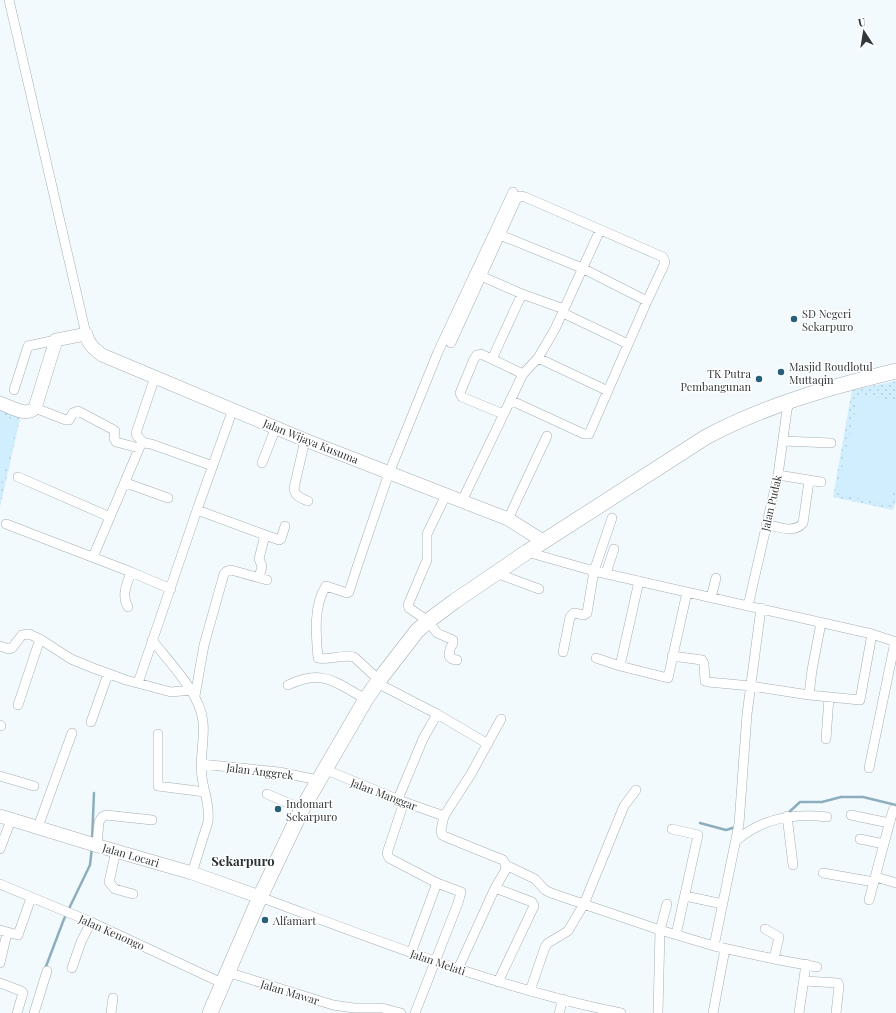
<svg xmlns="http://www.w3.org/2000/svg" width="896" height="1013" font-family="'Playfair Display',serif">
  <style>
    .park { fill: url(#park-dots) }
    .pitch { fill: #d0eefd }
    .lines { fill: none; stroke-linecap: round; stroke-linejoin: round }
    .stream { stroke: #8eaebe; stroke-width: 2.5 }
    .street-casing { stroke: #a5aeb3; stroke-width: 10 }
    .secondary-casing { stroke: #a5aeb3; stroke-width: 14 }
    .primary-casing { stroke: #a5aeb3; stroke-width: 16 }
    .street { stroke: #fff; stroke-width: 9 }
    .secondary { stroke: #fff; stroke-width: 13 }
    .primary { stroke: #fff; stroke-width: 15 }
    .poi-dot { fill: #266079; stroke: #fff; stroke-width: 1.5 }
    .labels { text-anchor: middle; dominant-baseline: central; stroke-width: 3; stroke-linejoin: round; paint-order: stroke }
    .poi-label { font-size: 11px; fill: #333739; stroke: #fff; text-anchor: start }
    .street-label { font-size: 11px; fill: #333739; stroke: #fff }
    .quarter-label { font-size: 13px; font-weight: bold; fill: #293135; stroke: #fff }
  </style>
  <defs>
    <pattern id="park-dots" width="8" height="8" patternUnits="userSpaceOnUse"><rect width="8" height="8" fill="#d0eefd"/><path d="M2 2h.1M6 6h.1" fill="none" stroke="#b3cdda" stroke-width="1.8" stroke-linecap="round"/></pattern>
  </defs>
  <rect width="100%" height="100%" fill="#f2fafe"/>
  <!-- park -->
  <path class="park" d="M 896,381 L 896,500 L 893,510 L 833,497 L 852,390 Z
    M 0,408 L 21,415 L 0,507 Z"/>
  <!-- pitch -->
  <path class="pitch" d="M 859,394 L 896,401 L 896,482 L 889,505 L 836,493 Z
    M 0,415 L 19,421 L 0,488 Z"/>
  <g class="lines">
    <!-- stream -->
    <path class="stream" d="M 787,814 L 800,802 L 822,802 L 841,797 L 863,797 L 896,805
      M 700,823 L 726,830 L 736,827
      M 92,840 L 94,793
      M 45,969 L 64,919 L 90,865 L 92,847"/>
    <!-- street casing -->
    <g class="street-casing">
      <path id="street" d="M 9,0 L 86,334
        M 500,235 L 582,268 L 647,301
        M 481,276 L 522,294 L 564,309
        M 563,313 L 628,344
        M 451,343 L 516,200 L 520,196 L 525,197 L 663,257 L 665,262 L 663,267 L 647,301 L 589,434 L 584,434 L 510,400
        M 538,358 L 608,391
        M 492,359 L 522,294
        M 14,390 L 28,346 L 56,340
        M 35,408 L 66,420 L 69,420 L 73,413 L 78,411 L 112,429 L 115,431 L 114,438 L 116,442 L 139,448
        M 503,414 L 462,397 L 460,393 L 474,359 L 477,355 L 481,354 L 523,374
        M 305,440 L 294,488 C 295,497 301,498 308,501
        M 783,441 L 831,443
        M 144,443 L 137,436 L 136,433 L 155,377
        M 262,463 L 276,427
        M 778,475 L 821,482
        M 18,477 L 110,517
        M 126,483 L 168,498
        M 446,495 L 427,534 L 427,560 L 408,605 L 409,608 L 428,621 L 437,633 L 453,640 L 453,643 L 450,649 L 449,656 L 452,659 L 457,660
        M 462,501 L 523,374 L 538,358 L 555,329 L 600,230
        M 197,510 L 279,540 L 281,539 L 285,526
        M 508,519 L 547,436
        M 6,524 L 131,572 L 171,589
        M 766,524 C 778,527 794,534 803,523 L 809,481
        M 527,552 L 594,571 L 872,634 L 896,642
        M 93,557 L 141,444 L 144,443 L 151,444 L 213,466
        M 496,573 L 539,589
        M 606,573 L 614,549
        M 259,578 L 262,566 L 259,559 L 265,535
        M 711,598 L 716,578
        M 748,606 L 778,475 L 787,410 L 790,400
        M 128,607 C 121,595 127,584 131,572
        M 152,640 C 169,662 201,694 203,722 C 205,740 199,759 202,777 C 204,794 210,803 208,822 L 192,873
        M 0,646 L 9,649 L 12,648 L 22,635 L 29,634 L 40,639 L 71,659 L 93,668 L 126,680 L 171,692 L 191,690
        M 563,652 L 570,617 L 574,613 L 584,615 L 587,613 L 594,571 L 612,518
        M 672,656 L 702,660 L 704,664 L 705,681 L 708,682 L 751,686 L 809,695 L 860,700 L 872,634
        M 596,658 L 620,666 L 668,678 L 687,592
        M 620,666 L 639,581
        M 379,680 L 354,657 C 344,654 324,661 318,658 C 316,635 313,606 326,586 L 347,593 L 349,592 L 357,567 L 389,473 L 438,352 L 513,192
        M 138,683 L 197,510 L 233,409
        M 377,683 L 437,714 L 488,744
        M 288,685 C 324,668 335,683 366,699
        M 809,695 L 812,670 L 821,623
        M 195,696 L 204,645 L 224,574 L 227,571 L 231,570 L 267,580
        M 18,705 L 40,639
        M 91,722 L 108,674
        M 0,725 L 1,726
        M 158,734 L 158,786 L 205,792
        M 826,739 L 829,697
        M 201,764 L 279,772 L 318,780
        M 869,768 L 895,642
        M 324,769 L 404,802 L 444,816
        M 0,776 L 34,786
        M 267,794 L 302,809
        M 398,799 L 423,739 L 437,714
        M 404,802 L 387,853 L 389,858 L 437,883 L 461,892 L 458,903 L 415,1013
        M 851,815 L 889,823
        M 787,816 L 793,865
        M 38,827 L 72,733
        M 672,829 L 698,835 L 676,935
        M 860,839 L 884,844
        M 737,840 C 763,818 793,813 827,817
        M 97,845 L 99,822 L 102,817 L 106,815 L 152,820
        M 0,849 L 11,820
        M 116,851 L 109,882 L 115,889 L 133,894
        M 506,865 L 535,879 L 545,890 L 551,893 L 660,930 L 667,904
        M 823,873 L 874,882
        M 876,877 L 896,883
        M 0,884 L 91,922 L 222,983
        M 495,888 L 532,902 L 534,906 L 498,982
        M 685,896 L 723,904
        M 260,897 C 379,941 496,988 621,1013
        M 869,900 L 893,810
        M 765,929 L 779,937 L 774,959
        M 0,930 L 18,935 L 31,898
        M 714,946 L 774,959 L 817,967
        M 411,953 L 437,883
        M 0,963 L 7,933
        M 72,968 L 81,942 L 91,922
        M 458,969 L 495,888 L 505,871 L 506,865 L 503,860 L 446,837 L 442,835 L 441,830 L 444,816 L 471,774 L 501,719
        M 227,972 L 333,1005 L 354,1008 L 382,1008 L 401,1013
        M 804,981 L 838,983 L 839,986 L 836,1013
        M 0,983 L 21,991 L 23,993 L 17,1013
        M 530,991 L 545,947 L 548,943 L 568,931 L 584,904 L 624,806 L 636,790
        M 34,1013 L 47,971
        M 111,1013 L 113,998
        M 559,1013 L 563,999
        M 658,1013 L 660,930 L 714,946 L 739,824 L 747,714 L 761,608
        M 713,1013 L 725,949
        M 799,1013 L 806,964"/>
    </g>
    <!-- secondary casing -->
    <g class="secondary-casing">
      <path id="secondary" d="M 0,403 C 11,407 26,417 35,408 L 56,340 L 86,334 C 88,344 94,349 102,355 L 305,440 L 508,519 L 543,541
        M 0,816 L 95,845 L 192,873 L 260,897"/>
    </g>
    <!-- primary casing -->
    <g class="primary-casing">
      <path id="primary" d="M 210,1013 L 260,897 L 302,809 L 366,699 L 379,680 L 417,631 L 428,621 L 455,601 L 527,552 L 706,437 C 766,405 830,387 896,371"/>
    </g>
    <!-- street -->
    <use href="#street" class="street"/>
    <!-- secondary -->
    <use href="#secondary" class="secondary"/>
    <!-- primary -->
    <use href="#primary" class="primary"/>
  </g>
  <!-- markers -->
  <g class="poi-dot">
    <circle cx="794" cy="319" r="4"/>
    <circle cx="781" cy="372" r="4"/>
    <circle cx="759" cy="379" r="4"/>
    <circle cx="278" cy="809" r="4"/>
    <circle cx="265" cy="920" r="4"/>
  </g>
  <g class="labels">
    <!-- poi labels -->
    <g class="poi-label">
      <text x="802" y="313">SD Negeri<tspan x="802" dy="13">Sekarpuro</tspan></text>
      <text x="789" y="366">Masjid Roudlotul<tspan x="789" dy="13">Muttaqin</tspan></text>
      <text x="751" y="373" text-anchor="end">TK Putra<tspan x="751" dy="13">Pembangunan</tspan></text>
      <text x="286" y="803">Indomart<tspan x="286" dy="13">Sekarpuro</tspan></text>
      <text x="273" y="920">Alfamart</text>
    </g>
    <!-- street labels -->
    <g class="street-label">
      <text transform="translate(311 441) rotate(22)">Jalan Wijaya Kusuma</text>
      <text transform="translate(771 503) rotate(-77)">Jalan Pudak</text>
      <text transform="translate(260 771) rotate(7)">Jalan Anggrek</text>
      <text transform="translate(384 794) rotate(21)">Jalan Manggar</text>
      <text transform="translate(131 855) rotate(16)">Jalan Locari</text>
      <text transform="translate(112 932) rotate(24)">Jalan Kenongo</text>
      <text transform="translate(438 962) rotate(19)">Jalan Melati</text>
      <text transform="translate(290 992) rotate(17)">Jalan Mawar</text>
    </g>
    <!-- quarter labels -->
    <g class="quarter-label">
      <text x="243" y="860">Sekarpuro</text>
    </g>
  </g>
  <!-- north arrow -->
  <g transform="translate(864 32) rotate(348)" stroke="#ffffff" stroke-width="3" paint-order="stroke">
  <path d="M0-3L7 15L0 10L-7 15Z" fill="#333739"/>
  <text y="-6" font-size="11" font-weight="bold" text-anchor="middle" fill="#333739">U</text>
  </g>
</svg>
